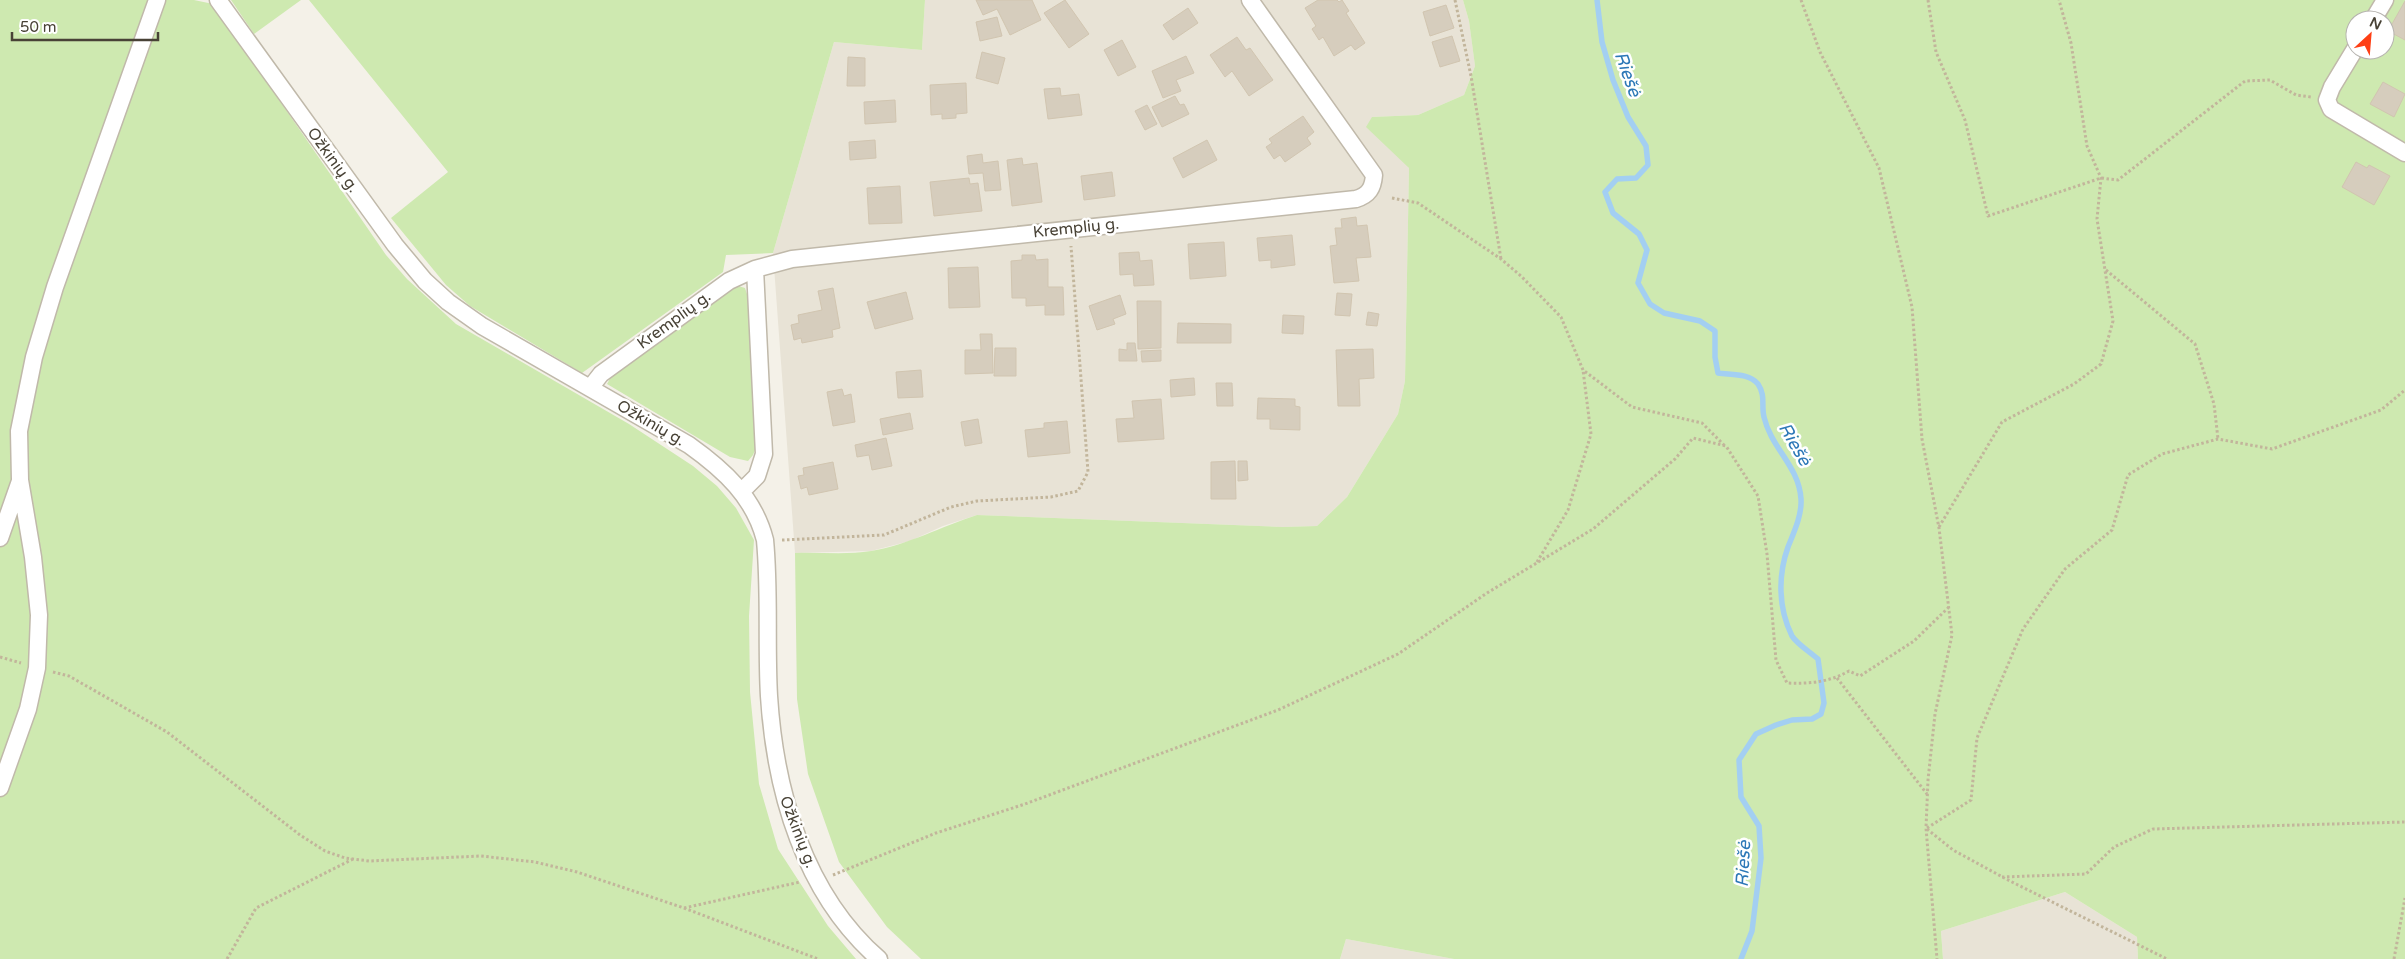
<svg xmlns="http://www.w3.org/2000/svg" width="2405" height="959" font-family="'Varela Round',sans-serif">
  <style>
    .residential { fill: #e8e3d6 }
    .green { fill: #cee9b0; fill-rule: evenodd }
    .lines { fill: none; stroke-linecap: round; stroke-linejoin: round }
    .stream { stroke: #a3cff2; stroke-width: 5.5 }
    .building { fill: #d6cdbd; stroke: #d1c5b0 }
    .minor-casing { stroke: #c0b9aa; stroke-width: 19 }
    .path { stroke: #c2b59b; stroke-width: 3; stroke-dasharray: 2.5 2.5; stroke-linecap: butt }
    .minor { stroke: #fff; stroke-width: 16 }
    .labels { text-anchor: middle; dominant-baseline: central; stroke-width: 5; stroke-linejoin: round; paint-order: stroke }
    .street-label { font-size: 16px; fill: #484236; stroke: #fff }
    .water-label { font-size: 18px; font-style: italic; fill: #2d78b7; stroke: #fff }
  </style>
  <rect width="100%" height="100%" fill="#f4f1e8"/>
  <!-- residential -->
  <path class="residential" d="M 925,0 L 1463,0 L 1469,21 L 1475,66 L 1464,95 L 1418,115 L 1372,117 L 1409,168 L 1405,381 L 1398,414 L 1347,497 L 1317,526 L 1283,527 L 977,515 L 943,526 L 910,541 L 871,551 L 795,553 L 773,253 L 834,42 L 922,50 Z
    M 2065,892 L 2137,937 L 2138,959 L 1943,959 L 1941,931 Z
    M 1346,939 L 1454,959 L 1340,959 Z"/>
  <!-- green -->
  <path class="green" d="M 0,0 L 194,0 L 213,4 L 386,255 L 407,279 L 456,324 L 629,424 L 693,466 L 717,486 L 736,508 L 754,540 L 749,616 L 750,692 L 759,784 L 778,849 L 828,926 L 856,959 L 0,959 Z
    M 231,0 L 301,0 L 254,34 Z
    M 309,0 L 925,0 L 922,50 L 834,42 L 773,253 L 726,255 L 723,272 L 582,373 L 470,306 L 446,285 L 391,218 L 448,172 Z
    M 1463,0 L 2405,0 L 2405,959 L 2138,959 L 2137,937 L 2065,892 L 1941,931 L 1943,959 L 1454,959 L 1346,939 L 1340,959 L 921,959 L 887,927 L 839,862 L 808,774 L 797,699 L 795,553 C 820,552 847,555 871,551 C 908,545 942,526 977,515 L 1283,527 L 1317,526 L 1347,497 L 1398,414 L 1405,381 L 1409,168 L 1366,127 L 1372,117 L 1418,115 L 1464,95 L 1475,66 L 1469,21 ZM 2355,20 L 2385,20 L 2385,50 L 2355,50 Z
    M 735,285 L 745,288 L 748,297 L 758,443 L 753,455 L 748,461 L 730,457 L 607,384 L 613,373 Z"/>
  <g class="lines">
    <!-- stream -->
    <path class="stream" d="M 1597,0 L 1602,42 L 1613,80 L 1628,117 L 1646,146 L 1648,165 L 1636,178 L 1617,179 L 1605,192 L 1613,213 L 1639,234 L 1647,250 L 1638,283 L 1650,304 L 1664,313 L 1700,321 L 1715,331 L 1715,357 L 1718,373 C 1731,375 1749,373 1758,384 C 1766,396 1761,405 1764,417 C 1771,448 1799,466 1801,499 C 1802,515 1794,532 1788,547 C 1778,575 1778,608 1792,636 C 1797,644 1810,652 1818,659 L 1824,703 L 1821,714 L 1812,719 L 1792,720 L 1776,725 L 1756,734 L 1739,760 L 1741,797 L 1759,826 L 1761,858 L 1752,931 L 1741,959"/>
  </g>
  <!-- building -->
  <path class="building" d="M 976,0 L 1032,0 L 1041,20 L 1010,35 L 997,9 L 983,15 Z
    M 1065,0 L 1089,34 L 1069,48 L 1044,13 Z
    M 1318,0 L 1337,0 L 1339,2 L 1342,0 L 1349,11 L 1346,13 L 1365,43 L 1355,50 L 1351,45 L 1334,56 L 1323,37 L 1319,40 L 1312,29 L 1316,26 L 1305,8 Z
    M 2405,1 L 2405,40 L 2388,31 Z
    M 1446,5 L 1454,28 L 1430,36 L 1423,12 Z
    M 1188,8 L 1198,23 L 1173,40 L 1163,25 Z
    M 997,17 L 1002,36 L 980,41 L 976,22 Z
    M 1452,36 L 1460,61 L 1440,67 L 1432,42 Z
    M 1237,37 L 1246,50 L 1250,48 L 1273,80 L 1249,96 L 1232,71 L 1225,77 L 1210,55 Z
    M 1122,40 L 1136,67 L 1118,76 L 1104,50 Z
    M 982,52 L 1005,58 L 998,84 L 976,78 Z
    M 1186,56 L 1194,73 L 1176,80 L 1181,91 L 1163,98 L 1152,71 Z
    M 848,57 L 865,58 L 865,86 L 847,86 Z
    M 2383,82 L 2405,94 L 2394,117 L 2370,104 Z
    M 966,83 L 967,113 L 956,114 L 956,118 L 942,119 L 942,114 L 931,115 L 930,85 Z
    M 1060,88 L 1061,96 L 1079,94 L 1082,115 L 1048,119 L 1044,89 Z
    M 1175,96 L 1180,105 L 1184,104 L 1189,114 L 1162,127 L 1152,107 Z
    M 895,100 L 896,122 L 865,124 L 864,102 Z
    M 1147,105 L 1157,124 L 1145,130 L 1135,111 Z
    M 1303,116 L 1314,132 L 1307,138 L 1311,144 L 1285,162 L 1280,155 L 1274,159 L 1266,147 L 1272,143 L 1269,139 Z
    M 875,140 L 876,158 L 850,160 L 849,142 Z
    M 1207,140 L 1217,160 L 1183,178 L 1173,158 Z
    M 982,154 L 983,163 L 998,161 L 1001,190 L 985,191 L 983,173 L 969,174 L 967,156 Z
    M 1022,158 L 1023,165 L 1037,163 L 1042,202 L 1012,206 L 1007,160 Z
    M 2356,162 L 2367,168 L 2369,165 L 2390,176 L 2374,205 L 2342,187 Z
    M 1112,172 L 1115,196 L 1084,200 L 1081,176 Z
    M 969,178 L 970,184 L 978,183 L 982,211 L 934,216 L 930,182 Z
    M 900,186 L 902,223 L 869,224 L 867,188 Z
    M 1356,217 L 1357,226 L 1367,225 L 1371,257 L 1356,258 L 1359,281 L 1334,283 L 1330,246 L 1337,245 L 1335,228 L 1342,228 L 1341,219 Z
    M 1292,235 L 1295,265 L 1271,268 L 1271,260 L 1259,261 L 1257,238 Z
    M 1224,242 L 1226,276 L 1190,279 L 1188,244 Z
    M 1139,252 L 1140,261 L 1152,260 L 1154,285 L 1134,286 L 1133,274 L 1120,275 L 1119,253 Z
    M 1022,255 L 1035,255 L 1036,260 L 1048,259 L 1048,287 L 1063,287 L 1064,315 L 1045,315 L 1045,305 L 1026,306 L 1026,298 L 1012,298 L 1011,261 L 1022,260 Z
    M 978,267 L 980,307 L 949,308 L 948,268 Z
    M 833,288 L 840,328 L 832,330 L 833,337 L 802,343 L 801,338 L 794,340 L 791,325 L 799,323 L 798,315 L 822,310 L 818,291 Z
    M 906,292 L 913,319 L 875,329 L 867,302 Z
    M 1337,293 L 1352,294 L 1350,316 L 1335,315 Z
    M 1120,295 L 1126,314 L 1113,319 L 1115,324 L 1097,330 L 1089,306 Z
    M 1137,301 L 1161,301 L 1161,348 L 1138,349 Z
    M 1368,312 L 1379,314 L 1377,326 L 1366,325 Z
    M 1283,315 L 1304,316 L 1303,334 L 1282,333 Z
    M 1178,323 L 1231,324 L 1231,343 L 1177,343 Z
    M 980,334 L 992,334 L 993,373 L 965,374 L 965,350 L 981,350 Z
    M 1127,343 L 1135,343 L 1137,361 L 1119,361 L 1119,349 L 1127,350 Z
    M 995,348 L 1016,348 L 1016,376 L 994,376 Z
    M 1373,349 L 1374,378 L 1359,379 L 1360,406 L 1338,406 L 1336,350 Z
    M 1161,350 L 1161,361 L 1142,362 L 1141,351 Z
    M 921,370 L 923,397 L 898,398 L 896,372 Z
    M 1194,378 L 1195,395 L 1171,397 L 1170,380 Z
    M 1216,383 L 1232,383 L 1233,406 L 1217,406 Z
    M 842,389 L 844,396 L 851,394 L 855,422 L 833,426 L 827,392 Z
    M 1258,398 L 1295,399 L 1295,406 L 1300,407 L 1300,430 L 1270,429 L 1270,419 L 1257,419 Z
    M 1161,399 L 1164,439 L 1118,442 L 1116,419 L 1134,418 L 1132,401 Z
    M 910,413 L 913,429 L 883,435 L 880,419 Z
    M 978,419 L 982,443 L 965,446 L 961,422 Z
    M 1067,421 L 1070,453 L 1028,457 L 1025,430 L 1044,428 L 1044,423 Z
    M 886,438 L 892,466 L 872,470 L 869,455 L 857,457 L 855,445 Z
    M 1235,461 L 1236,499 L 1211,499 L 1211,462 Z
    M 1238,461 L 1247,461 L 1248,480 L 1238,481 Z
    M 833,462 L 838,489 L 809,495 L 807,487 L 801,489 L 798,476 L 804,475 L 803,468 Z"/>
  <g class="lines">
    <!-- minor casing -->
    <g class="minor-casing">
      <path id="minor" d="M 218,0 L 395,245 L 425,281 L 448,302 L 482,326 L 689,445 C 724,470 754,497 765,540 C 770,592 766,644 769,696 C 775,791 804,894 879,959
        M 2373,20 L 2385,0
        M 2355,49 L 2332,87 L 2327,100 L 2331,109 L 2405,153
        M 590,388 L 601,374 L 729,281 L 755,269 L 792,259 L 1356,199 C 1369,195 1373,188 1374,175 L 1250,0
        M 742,491 L 757,476 L 764,454 L 755,269
        M 0,538 L 20,481
        M 0,788 L 28,709 L 37,668 L 39,615 L 33,557 L 20,480 L 19,431 L 34,357 L 55,287 L 157,0"/>
    </g>
    <!-- path -->
    <path class="path" d="M 1455,0 L 1471,76 L 1501,259
      M 1801,0 L 1820,52 L 1879,168 L 1912,307 L 1922,439 L 1939,528 L 1952,635 L 1935,714 L 1928,780 L 1926,828 L 1937,959
      M 1928,0 L 1936,52 L 1965,120 L 1988,216 L 2101,178 L 2118,180 L 2245,81 L 2270,80 L 2296,95 L 2311,97
      M 1392,198 L 1418,203 L 1501,259 L 1521,276 L 1561,317 L 1583,370 L 1632,407 L 1702,423 L 1725,446
      M 2106,270 L 2195,344 L 2214,404 L 2218,439
      M 1939,527 L 2002,422 L 2074,384 L 2101,364 L 2113,321 L 2097,219 L 2101,178 L 2087,146 L 2071,43 L 2059,0
      M 782,540 L 884,535 L 951,507 L 977,501 L 1051,497 L 1078,491 L 1088,472 L 1071,246
      M 1537,562 L 1568,510 L 1591,434 L 1583,370
      M 0,657 L 21,663
      M 53,672 L 69,676 L 167,732 L 300,835 L 325,851 L 345,858 L 369,861 L 481,856 L 535,862 L 577,872 L 684,908 L 818,959
      M 1837,678 L 1927,794
      M 1927,828 L 1971,800 L 1977,738 L 2023,629 L 2065,569 L 2112,530 L 2128,475 L 2162,454 L 2218,439 L 2272,449 L 2381,410 L 2405,390
      M 1927,829 L 1953,850 L 2008,880 L 2167,959
      M 833,875 L 936,833 L 1025,804 L 1278,710 L 1398,654 L 1487,593 L 1593,529 L 1675,459 L 1693,438 L 1726,446 L 1758,496 L 1767,554 L 1776,660 L 1787,683 C 1809,684 1830,682 1849,671 L 1860,676 L 1914,641 L 1950,606
      M 2002,877 L 2086,874 L 2114,847 L 2153,829 L 2405,822
      M 684,908 L 800,882
      M 227,959 L 256,908 L 353,859
      M 2394,959 L 2405,898"/>
    <!-- minor -->
    <use href="#minor" class="minor"/>
  </g>
  <g class="labels">
    <!-- street labels -->
    <g class="street-label">
      <text transform="translate(333 160) rotate(54)">Ožkinių g.</text>
      <text transform="translate(1076 228) rotate(-6)">Kremplių g.</text>
      <text transform="translate(674 320) rotate(-36)">Kremplių g.</text>
      <text transform="translate(651 423) rotate(30)">Ožkinių g.</text>
      <text transform="translate(798 832) rotate(69)">Ožkinių g.</text>
    </g>
    <!-- water labels -->
    <g class="water-label">
      <text transform="translate(1628 74) rotate(70)">Riešė</text>
      <text transform="translate(1795 444) rotate(60)">Riešė</text>
      <text transform="translate(1743 864) rotate(-87)">Riešė</text>
    </g>
  </g>
  <!-- north arrow -->
  <g transform="translate(2370 35) rotate(26)"><circle r="24" fill="#ffffff" stroke="#b6b3af"/>
  <path d="M0-4L9 19L0 12L-9 19Z" fill="#fe3f15"/>
  <text y="-8" font-size="14" font-weight="bold" text-anchor="middle" fill="#484236">N</text>
  </g>
  <!-- scale -->
  <path d="M12 32v8h146v-8" fill="none" stroke="#484236" stroke-width="2.5"/>
  <text x="20" y="32" font-size="15" fill="#484236" stroke="#ffffff" stroke-width="4" paint-order="stroke">50 m</text>
</svg>
